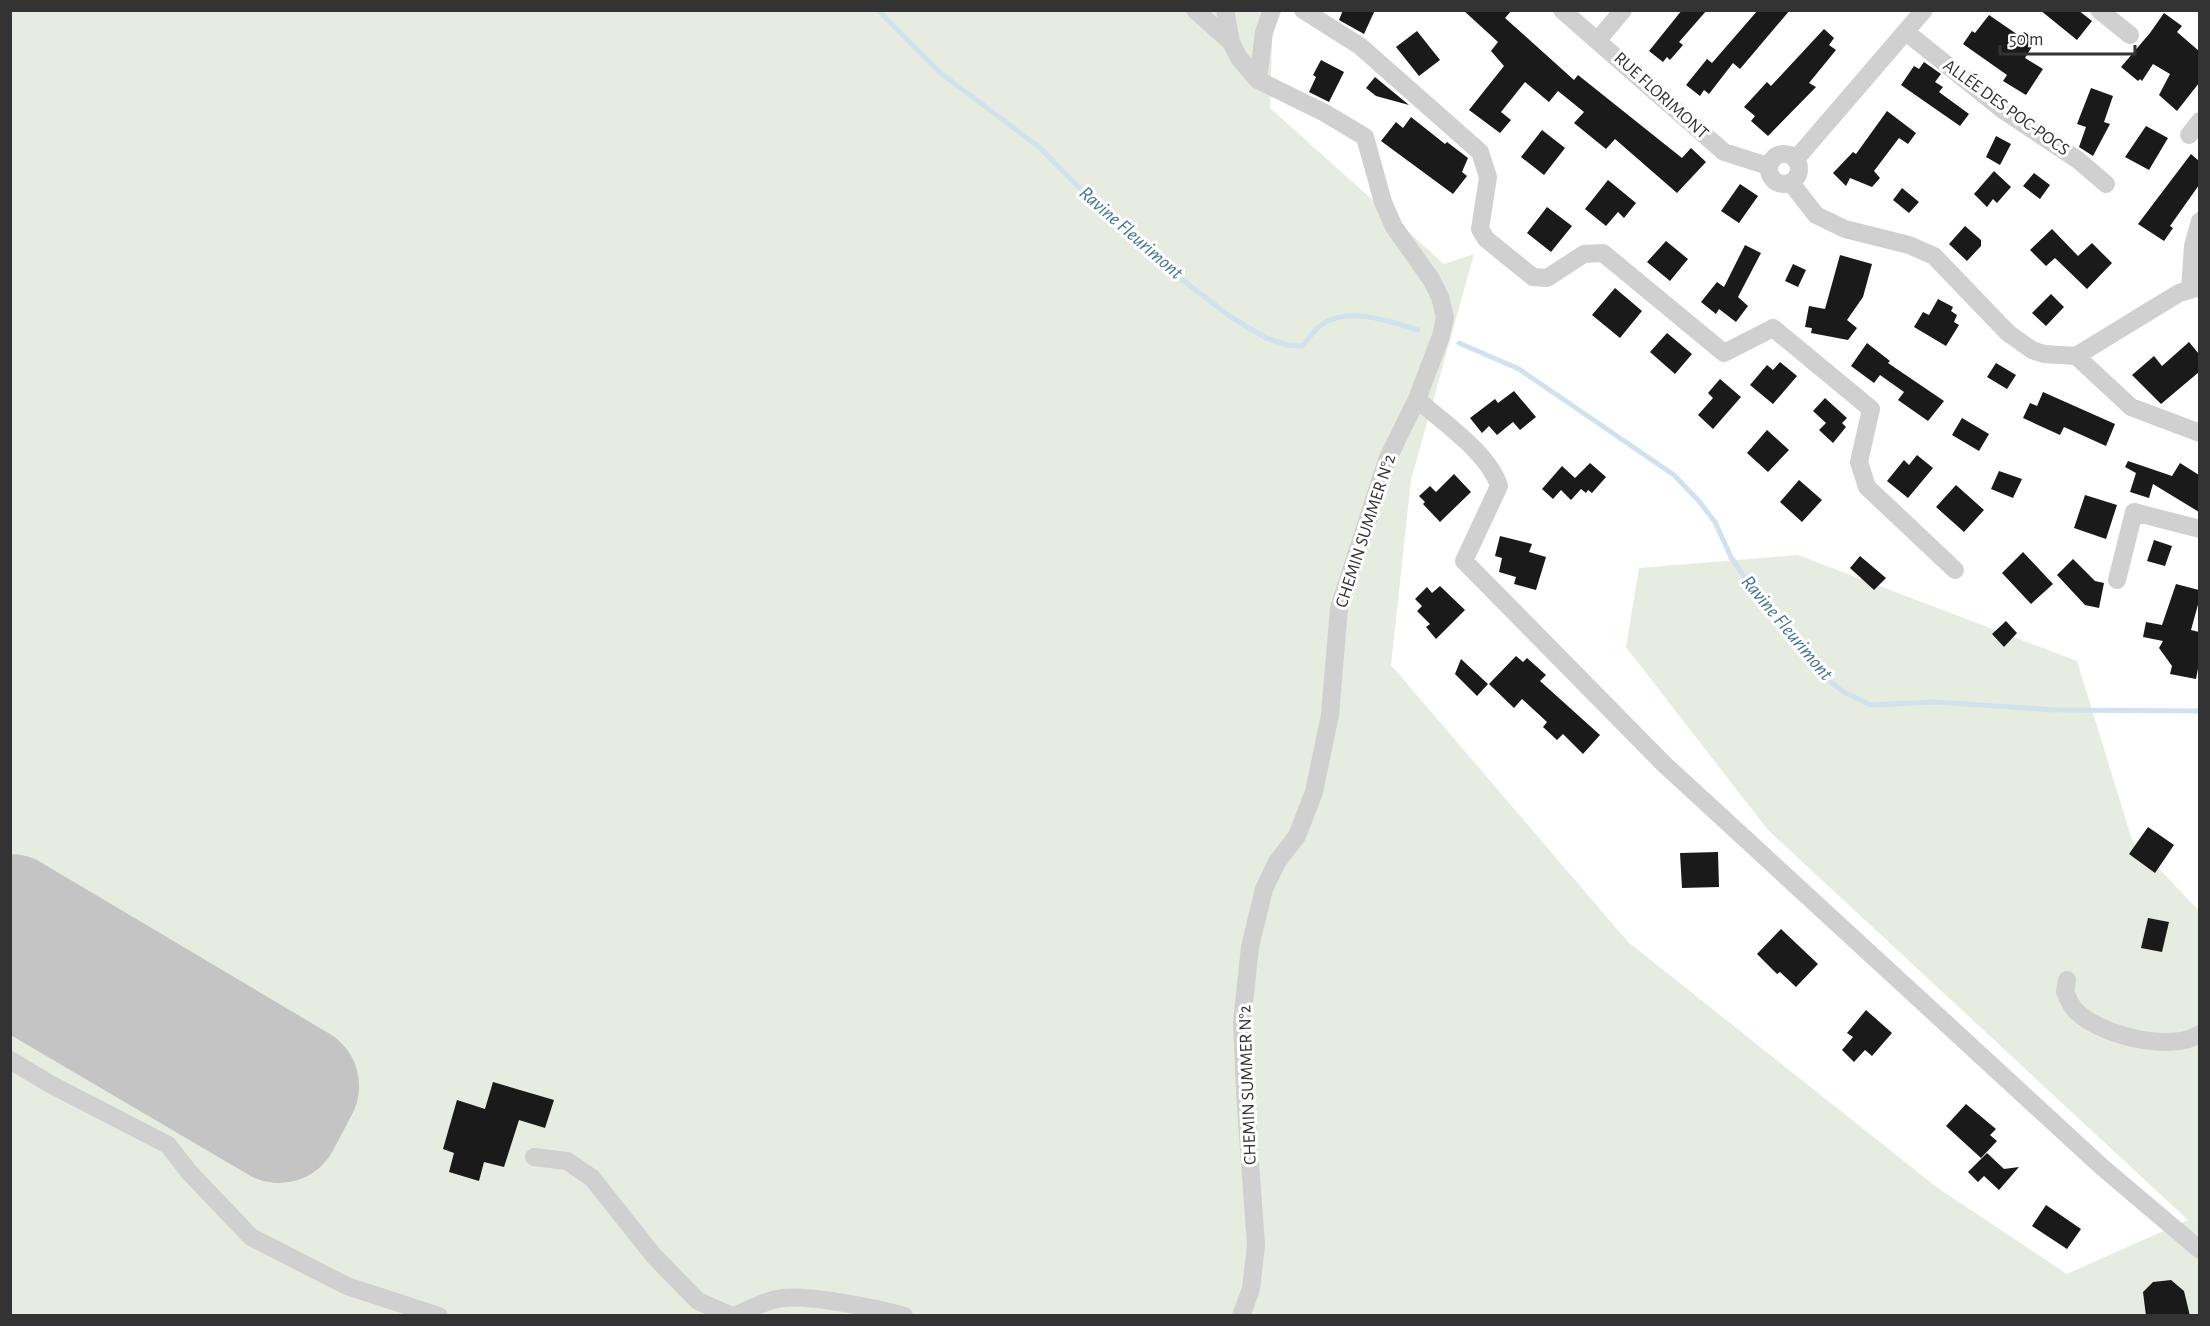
<svg xmlns="http://www.w3.org/2000/svg" width="2210" height="1326" font-family="'Alegreya Sans',sans-serif">
  <style>
    .green { fill: #e6ecdf }
    .lines { fill: none; stroke-linecap: round; stroke-linejoin: round }
    .stream { stroke: #cfe2ee; stroke-width: 5 }
    .runway { stroke: #c4c4c4; stroke-width: 122 }
    .building { fill: #1a1a1a }
    .minor { stroke: #d0d0d0; stroke-width: 18 }
    .labels { text-anchor: middle; dominant-baseline: central; stroke-width: 6; stroke-linejoin: round; paint-order: stroke }
    .street-label { font-size: 18px; fill: #333; stroke: #fff }
    .water-label { font-size: 20px; font-style: italic; fill: #3f7597; stroke: #fff }
  </style>
  <rect width="100%" height="100%" fill="#fff"/>
  <!-- green -->
  <path class="green" d="M 10,11 L 1273,11 L 1270,108 L 1444,264 L 1474,254 L 1411,480 L 1391,665 L 1628,942 L 1939,1189 L 2067,1274 L 2188,1220 L 1768,830 L 1626,647 L 1639,568 L 1798,555 L 2077,661 L 2132,840 L 2199,911 L 2199,1315 L 11,1315 Z"/>
  <g class="lines">
    <!-- stream -->
    <path class="stream" d="M 878,10 L 938,71 L 1039,147 L 1121,230 L 1193,288 L 1231,317 L 1266,338 L 1288,345 L 1302,346 C 1308,340 1314,330 1321,325 C 1349,306 1389,321 1418,330
      M 1459,343 L 1519,369 L 1674,475 L 1698,500 L 1715,522 L 1731,557 L 1763,604 L 1831,682 L 1844,692 L 1871,705 L 1935,702 L 2056,710 L 2200,711"/>
    <!-- runway -->
    <path class="runway" d="M 10,915 L 298,1086 L 279,1122 L 10,964"/>
  </g>
  <!-- building -->
  <path class="building" d="M 1343,10 L 1375,10 L 1364,34 L 1339,20 Z
    M 1463,10 L 1512,10 L 1505,18 L 1574,80 L 1578,75 L 1682,158 L 1691,148 L 1706,162 L 1677,193 L 1615,139 L 1606,149 L 1574,123 L 1584,112 L 1558,91 L 1549,102 L 1525,82 L 1501,112 L 1511,120 L 1500,133 L 1469,110 L 1504,66 L 1491,51 L 1498,42 Z
    M 1682,10 L 1707,10 L 1679,42 L 1683,45 L 1670,60 L 1667,57 L 1663,62 L 1649,51 Z
    M 1758,10 L 1790,10 L 1740,69 L 1733,63 L 1709,94 L 1704,90 L 1700,96 L 1686,85 L 1707,59 L 1712,63 Z
    M 2040,10 L 2078,10 L 2092,21 L 2077,40 Z
    M 2164,13 L 2182,26 L 2177,32 L 2199,51 L 2199,83 L 2177,111 L 2159,95 L 2170,74 L 2153,64 L 2142,81 L 2140,79 L 2138,81 L 2121,67 L 2150,33 Z
    M 1989,15 L 2021,37 L 2024,32 L 2036,40 L 2025,58 L 2043,69 L 2026,95 L 2003,81 L 2007,75 L 1963,44 L 1972,31 L 1975,33 Z
    M 1824,29 L 1834,38 L 1829,45 L 1836,50 L 1809,83 L 1816,87 L 1768,136 L 1751,121 L 1755,116 L 1744,107 L 1767,82 L 1771,86 Z
    M 1417,31 L 1440,60 L 1419,76 L 1396,47 Z
    M 1321,60 L 1344,72 L 1329,102 L 1309,92 L 1316,77 L 1313,75 Z
    M 1924,62 L 1941,74 L 1935,82 L 1943,87 L 1939,92 L 1969,114 L 1960,126 L 1901,85 L 1914,66 L 1919,69 Z
    M 1375,77 L 1409,105 L 1376,96 L 1366,88 Z
    M 2091,88 L 2113,96 L 2104,122 L 2110,124 L 2093,156 L 2079,147 L 2086,127 L 2077,124 Z
    M 1887,111 L 1916,133 L 1908,144 L 1899,138 L 1874,171 L 1880,178 L 1872,187 L 1850,178 L 1846,186 L 1833,173 L 1853,152 L 1856,154 Z
    M 1411,117 L 1445,144 L 1447,142 L 1468,158 L 1462,172 L 1467,176 L 1453,194 L 1381,141 L 1396,122 L 1403,128 Z
    M 2146,126 L 2168,138 L 2149,170 L 2125,157 Z
    M 1542,130 L 1565,148 L 1544,175 L 1521,157 Z
    M 1996,136 L 2011,144 L 2000,165 L 1986,157 Z
    M 2191,154 L 2199,161 L 2199,185 L 2170,226 L 2173,228 L 2164,241 L 2138,224 Z
    M 1994,171 L 2011,187 L 1997,203 L 1993,199 L 1987,207 L 1974,194 Z
    M 2034,173 L 2050,185 L 2040,199 L 2023,186 Z
    M 1608,180 L 1636,203 L 1624,218 L 1618,212 L 1606,226 L 1585,209 Z
    M 1740,184 L 1758,196 L 1739,223 L 1721,211 Z
    M 1902,188 L 1919,202 L 1909,213 L 1893,200 Z
    M 1547,207 L 1572,226 L 1551,252 L 1527,233 Z
    M 1965,226 L 1981,240 L 1981,246 L 1967,261 L 1949,244 Z
    M 2052,229 L 2078,256 L 2092,243 L 2112,263 L 2087,289 L 2055,258 L 2046,266 L 2030,250 Z
    M 1666,241 L 1688,259 L 1670,281 L 1647,262 Z
    M 1745,245 L 1761,253 L 1738,297 L 1748,306 L 1736,322 L 1719,309 L 1716,314 L 1701,302 L 1717,282 L 1724,287 Z
    M 1840,255 L 1872,264 L 1863,297 L 1847,320 L 1857,328 L 1848,340 L 1811,333 L 1812,328 L 1805,327 L 1809,306 L 1825,309 Z
    M 1793,264 L 1806,270 L 1798,287 L 1785,281 Z
    M 1615,288 L 1642,311 L 1620,338 L 1592,315 Z
    M 2051,294 L 2064,307 L 2046,326 L 2032,313 Z
    M 1938,299 L 1953,307 L 1951,311 L 1957,315 L 1954,322 L 1959,325 L 1946,346 L 1914,327 L 1923,312 L 1929,315 Z
    M 1667,333 L 1692,354 L 1675,374 L 1650,352 Z
    M 2189,342 L 2199,354 L 2199,372 L 2161,404 L 2132,375 L 2154,356 L 2162,366 Z
    M 1867,343 L 1890,361 L 1888,363 L 1944,401 L 1928,421 L 1898,400 L 1904,392 L 1880,375 L 1874,383 L 1851,366 Z
    M 1780,362 L 1797,376 L 1773,404 L 1750,385 L 1767,365 L 1773,370 Z
    M 1996,363 L 2016,375 L 2007,389 L 1987,377 Z
    M 1720,379 L 1741,397 L 1713,429 L 1698,415 L 1713,398 L 1708,393 Z
    M 1514,391 L 1536,417 L 1520,430 L 1513,422 L 1497,435 L 1489,426 L 1482,433 L 1470,418 L 1495,399 L 1498,403 Z
    M 2043,392 L 2115,424 L 2106,446 L 2064,427 L 2060,435 L 2023,418 L 2030,403 L 2037,406 Z
    M 1825,398 L 1847,418 L 1842,423 L 1846,427 L 1833,443 L 1819,430 L 1826,423 L 1813,411 Z
    M 1962,418 L 1989,434 L 1979,451 L 1952,435 Z
    M 1767,430 L 1789,450 L 1768,472 L 1747,453 Z
    M 1917,455 L 1933,468 L 1908,498 L 1887,481 L 1904,460 L 1909,465 Z
    M 2128,461 L 2172,476 L 2180,463 L 2199,475 L 2199,512 L 2153,484 L 2149,498 L 2130,492 L 2136,473 L 2125,467 Z
    M 1590,463 L 1606,477 L 1592,493 L 1588,490 L 1586,493 L 1581,489 L 1571,500 L 1561,490 L 1553,499 L 1542,489 L 1562,466 L 1575,478 Z
    M 1999,471 L 2022,479 L 2013,498 L 1991,489 Z
    M 1454,474 L 1471,492 L 1440,522 L 1423,504 L 1425,502 L 1419,496 L 1430,486 L 1436,492 Z
    M 1799,480 L 1822,500 L 1802,522 L 1780,502 Z
    M 1956,485 L 1984,510 L 1964,532 L 1936,507 Z
    M 2085,495 L 2117,505 L 2106,539 L 2074,528 Z
    M 1500,536 L 1532,544 L 1529,552 L 1546,557 L 1536,590 L 1514,584 L 1516,577 L 1499,572 L 1502,558 L 1495,556 Z
    M 2154,540 L 2172,546 L 2165,566 L 2147,561 Z
    M 2023,552 L 2053,584 L 2031,604 L 2002,573 Z
    M 1860,556 L 1886,578 L 1874,590 L 1850,568 Z
    M 2073,559 L 2095,581 L 2104,583 L 2099,608 L 2085,605 L 2057,575 Z
    M 2176,584 L 2199,590 L 2199,601 L 2191,630 L 2199,632 L 2199,663 L 2196,679 L 2170,674 L 2172,666 L 2159,648 L 2163,641 L 2143,637 L 2146,622 L 2162,625 Z
    M 1440,586 L 1465,610 L 1436,639 L 1426,627 L 1430,624 L 1417,611 L 1422,606 L 1415,599 L 1427,587 L 1432,593 Z
    M 2006,621 L 2017,633 L 2004,647 L 1992,634 Z
    M 1516,656 L 1523,662 L 1527,658 L 1546,675 L 1540,681 L 1600,735 L 1583,754 L 1563,734 L 1557,740 L 1543,727 L 1547,722 L 1522,699 L 1514,708 L 1489,684 Z
    M 1461,659 L 1488,684 L 1477,696 L 1455,674 Z
    M 2148,827 L 2174,845 L 2155,873 L 2129,854 Z
    M 1718,852 L 1719,887 L 1682,888 L 1680,853 Z
    M 2148,918 L 2169,922 L 2162,952 L 2141,948 Z
    M 1781,929 L 1818,964 L 1796,987 L 1780,972 L 1777,974 L 1757,954 Z
    M 1866,1010 L 1892,1033 L 1872,1056 L 1865,1050 L 1854,1062 L 1842,1050 L 1853,1037 L 1847,1033 Z
    M 493,1082 L 554,1100 L 545,1128 L 519,1120 L 504,1167 L 484,1162 L 479,1181 L 449,1172 L 454,1153 L 443,1149 L 457,1100 L 485,1109 Z
    M 1966,1104 L 1996,1129 L 1990,1135 L 1997,1141 L 1981,1158 L 1946,1126 Z
    M 1987,1153 L 2004,1169 L 2019,1167 L 1999,1190 L 1984,1176 L 1978,1182 L 1968,1172 Z
    M 2046,1205 L 2081,1229 L 2067,1249 L 2032,1226 Z
    M 2171,1280 L 2184,1291 L 2190,1316 L 2146,1316 L 2143,1292 L 2153,1282 Z"/>
  <g class="lines">
    <!-- minor -->
    <path class="minor" d="M 1195,10 L 1231,42
      M 1225,10 L 1231,42 L 1239,58 L 1258,80 L 1325,113 L 1365,137 L 1383,202 L 1394,227 L 1431,279 L 1440,297 L 1445,317 L 1441,336 L 1417,399 L 1387,460 L 1339,608 L 1330,715 L 1314,792 L 1297,836 L 1277,862 L 1264,889 L 1250,947 L 1242,1022 L 1245,1093 L 1256,1245 L 1251,1289 L 1241,1316
      M 1303,10 L 1360,46 L 1480,152 L 1488,177 L 1480,229 L 1486,239 L 1533,277 L 1547,278 L 1584,254 L 1603,253 L 1724,353 L 1773,328 L 1871,409 L 1859,462 L 1867,487 L 1955,570
      M 1562,10 L 1724,152 L 1768,166
      M 2099,10 L 2130,35
      M 1906,32 L 2003,110 L 2078,160 L 2106,184
      M 1598,40 L 1623,10
      M 1258,80 L 1264,32 L 1272,10
      M 2189,135 L 2200,121
      M1769 169a15 15 0 1 1 30 0a15 15 0 1 1-30 0Z
      M 1796,159 L 1924,10
      M 1791,183 L 1816,215 L 1845,229 L 1909,245 L 1934,256 L 2008,333 L 2032,350 L 2044,354 L 2076,356 L 2179,293 L 2200,287
      M 2190,288 L 2193,246 L 2200,221
      M 2076,356 L 2131,407 L 2200,433
      M 1417,399 C 1442,422 1489,453 1499,486 L 1464,561 L 1665,765 L 2102,1167 L 2200,1250
      M 2117,580 L 2134,512 L 2200,529
      M 2067,980 L 2065,992 C 2068,998 2071,1007 2077,1012 C 2101,1035 2170,1053 2200,1034
      M 10,1060 L 50,1084 L 168,1145 L 189,1172 L 251,1237 L 347,1286 L 439,1316
      M 534,1157 L 567,1161 L 592,1178 L 654,1256 L 698,1301 L 732,1316
      M 734,1316 C 750,1309 766,1300 783,1298 C 810,1295 877,1308 904,1316"/>
  </g>
  <g class="labels">
    <!-- street labels -->
    <g class="street-label">
      <text transform="translate(1661 96) rotate(42)">RUE FLORIMONT</text>
      <text transform="translate(2006 108) rotate(36)">ALLÉE DES POC-POCS</text>
      <text transform="translate(1366 531) rotate(-72)">CHEMIN SUMMER N°2</text>
      <text transform="translate(1248 1085) rotate(-92)">CHEMIN SUMMER N°2</text>
    </g>
    <!-- water labels -->
    <g class="water-label">
      <text transform="translate(1131 233) rotate(41)">Ravine Fleurimont</text>
      <text transform="translate(1787 628) rotate(50)">Ravine Fleurimont</text>
    </g>
  </g>
  <!-- border -->
  <rect width="2210" height="1326" fill="none" stroke="#333333" stroke-width="24"/>
  <!-- scale -->
  <path d="M2000 45v9h135v-9" fill="none" stroke="#333333" stroke-width="3"/>
  <text x="2009" y="45" font-size="18" fill="#333333" stroke="#ffffff" stroke-width="4.5" paint-order="stroke">50 m</text>
</svg>
